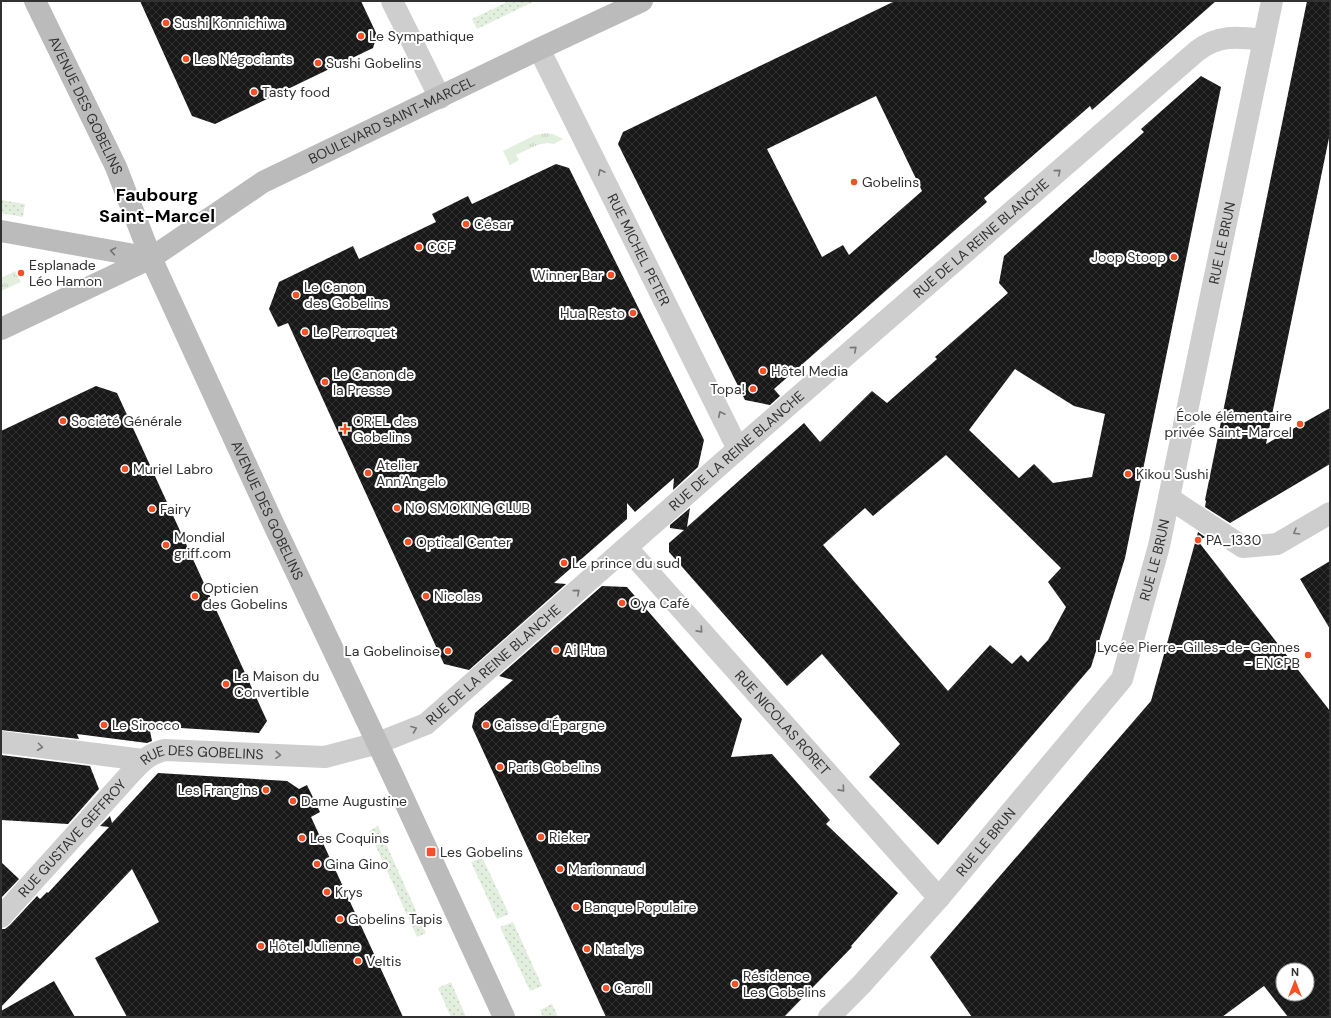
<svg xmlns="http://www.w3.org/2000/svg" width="1331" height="1018" font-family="'DM Sans',sans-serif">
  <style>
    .grass { fill: url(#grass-tufts) }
    .park { fill: url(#park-dots) }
    .building { fill: url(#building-cross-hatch); fill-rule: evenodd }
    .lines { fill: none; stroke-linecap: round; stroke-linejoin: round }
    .pedestrian { stroke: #cecece; stroke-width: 22 }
    .minor { stroke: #cecece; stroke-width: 22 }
    .secondary { stroke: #bbb; stroke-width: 22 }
    .oneway { stroke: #787878 }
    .oneway2 { stroke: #6f6f6f }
    .poi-dot { fill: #f75024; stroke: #fff; stroke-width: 1.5 }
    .labels { text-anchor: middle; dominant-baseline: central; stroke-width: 4; stroke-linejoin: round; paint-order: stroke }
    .poi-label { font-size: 14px; fill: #313131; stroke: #fff; text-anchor: start }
    .street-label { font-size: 14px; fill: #313131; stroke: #fff }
    .district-label { font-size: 18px; font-weight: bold; fill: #000; stroke: #fff }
  </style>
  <defs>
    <pattern id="grass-tufts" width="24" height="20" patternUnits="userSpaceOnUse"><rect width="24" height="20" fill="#e2efde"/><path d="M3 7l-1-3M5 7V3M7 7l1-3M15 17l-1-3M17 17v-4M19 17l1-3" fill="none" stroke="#c2cdbf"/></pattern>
    <pattern id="park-dots" width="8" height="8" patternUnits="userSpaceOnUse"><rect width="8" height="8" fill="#e2efde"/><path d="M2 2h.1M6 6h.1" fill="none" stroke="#c2cdbf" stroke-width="1.8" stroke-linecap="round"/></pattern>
    <pattern id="building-cross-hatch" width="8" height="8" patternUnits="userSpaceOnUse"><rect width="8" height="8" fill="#181818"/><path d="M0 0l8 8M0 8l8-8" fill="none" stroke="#313131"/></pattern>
  </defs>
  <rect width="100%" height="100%" fill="#fff"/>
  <!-- grass -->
  <path class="grass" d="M 547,133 L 553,134 L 563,139 L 554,144 L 547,143 L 537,145 L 516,155 L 519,160 L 510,165 L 503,151 L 535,135 Z
    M 15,271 L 21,282 L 1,291 L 1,278 Z"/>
  <!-- park -->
  <path class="park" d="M 509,1 L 535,1 L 477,29 L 472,19 Z
    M 1,200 L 25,204 L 23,217 L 1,213 Z
    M 378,826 L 426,933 L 417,937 L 369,831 Z
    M 482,857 L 509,914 L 497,919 L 471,862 Z
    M 513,922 L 542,986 L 530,991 L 500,927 Z
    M 451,982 L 466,1017 L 451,1017 L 438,988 Z
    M 552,1004 L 558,1017 L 543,1017 L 540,1010 Z"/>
  <!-- building -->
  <path class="building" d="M 140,1 L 361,1 L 377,35 L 373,48 L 215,124 L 192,116 Z
    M 895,1 L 1216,1 L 1092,110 L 1090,106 L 984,198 L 987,202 L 774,389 L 780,396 L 770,405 L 745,400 L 618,144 L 623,132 ZM 876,96 L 922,191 L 849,255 L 843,245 L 822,257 L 767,149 Z
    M 1307,1 L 1330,1 L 1330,133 L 1266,444 L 1330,408 L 1330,464 L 1230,523 L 1205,507 L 1206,501 L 1205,500 Z
    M 1201,76 L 1221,87 L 1125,558 L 1091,667 L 938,845 L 869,777 L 900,744 L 822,654 L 787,686 L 669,552 L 669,543 L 684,530 L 670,528 L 670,525 L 690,508 L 687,527 L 804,423 L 820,442 L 872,391 L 887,403 L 937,359 L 935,357 L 1008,293 L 999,283 L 1004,256 L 1144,132 L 1141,129 ZM 1015,369 L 1074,406 L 1105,414 L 1092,477 L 1053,483 L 1034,464 L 1019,478 L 969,430 ZM 946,455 L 1061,568 L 1048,582 L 1066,607 L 1048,640 L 1028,662 L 1021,655 L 1012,664 L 990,645 L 948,691 L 823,545 L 865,508 L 873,516 Z
    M 556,164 L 569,168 L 704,440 L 698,467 L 673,490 L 674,478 L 635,512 L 627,503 L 627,519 L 554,583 L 566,584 L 469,670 L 444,664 L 288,323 L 278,327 L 269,309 L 279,282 L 353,246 L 359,259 L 436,222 L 432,214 L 468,196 L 472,204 Z
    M 96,386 L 117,393 L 267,721 L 259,733 L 149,726 L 152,741 L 147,743 L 77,734 L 79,739 L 1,730 L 1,431 Z
    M 1198,532 L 1205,537 L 1198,541 L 1330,711 L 1330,1017 L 1288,1017 L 1264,986 L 1222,1017 L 972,1017 L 930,957 L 1151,701 ZM 1283,970 L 1307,970 L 1307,994 L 1283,994 Z
    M 1330,561 L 1330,629 L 1300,579 Z
    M 602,586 L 627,587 L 742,719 L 731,757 L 772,754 L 830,820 L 826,824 L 898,893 L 851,946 L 852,947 L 784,1017 L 606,1017 L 472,727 L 475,713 L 513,680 L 499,676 Z
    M 1,755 L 90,766 L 99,789 L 68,824 L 1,820 Z
    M 158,773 L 287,781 L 299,789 L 307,785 L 320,812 L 311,817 L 403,1017 L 127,1017 L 95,958 L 159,922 L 132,869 L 1,1007 L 1,929 L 5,929 L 10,925 L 37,896 L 40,899 L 47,892 L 48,893 L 109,827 L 100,826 L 110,816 L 112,823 Z
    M 1,862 L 19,879 L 1,898 Z
    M 54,981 L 75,1017 L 1,1017 L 1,1011 Z"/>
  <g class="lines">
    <!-- pedestrian -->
    <path class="pedestrian" d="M 1169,498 L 1243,547 L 1277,544 L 1330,513"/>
    <!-- minor -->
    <g class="minor">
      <path d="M 392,1 L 440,98"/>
      <path id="s1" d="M 539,49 L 738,449"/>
      <path id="s2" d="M 627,548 L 939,898"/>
      <path d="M 1,742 L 143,760"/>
      <path id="s3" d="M 1,917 L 132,772 C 143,760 149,754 165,750 L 325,757 L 378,743 L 426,724 L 738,449 L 1197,51 C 1218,34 1239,37 1264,40"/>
      <path id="s4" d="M 829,1017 L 861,985 L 939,898 L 1122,679 L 1159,546 L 1272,1"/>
    </g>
    <!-- secondary -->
    <g class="secondary">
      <path id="s5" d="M 35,1 L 116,167 L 151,258 L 272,521 L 394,778 L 504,1017"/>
      <path d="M 1,231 L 151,258"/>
      <path id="s6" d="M 1,329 L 151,258 L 263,182 L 539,49 L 642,1"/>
    </g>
  </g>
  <!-- one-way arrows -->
  <defs><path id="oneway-chevron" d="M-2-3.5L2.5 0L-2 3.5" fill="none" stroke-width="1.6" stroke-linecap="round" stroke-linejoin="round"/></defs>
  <g class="oneway">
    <use href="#oneway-chevron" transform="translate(601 172) rotate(-116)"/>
    <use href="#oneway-chevron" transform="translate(1058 172) rotate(-41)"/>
    <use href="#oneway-chevron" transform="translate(854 349) rotate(-41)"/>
    <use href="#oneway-chevron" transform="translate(721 414) rotate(-116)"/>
    <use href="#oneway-chevron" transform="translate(1296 532) rotate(150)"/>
    <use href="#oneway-chevron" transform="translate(577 592) rotate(-41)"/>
    <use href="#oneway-chevron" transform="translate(700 630) rotate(48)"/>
    <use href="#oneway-chevron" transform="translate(414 729) rotate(-21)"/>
    <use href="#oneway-chevron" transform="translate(40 747) rotate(7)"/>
    <use href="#oneway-chevron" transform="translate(278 755) rotate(3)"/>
    <use href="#oneway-chevron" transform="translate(842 789) rotate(48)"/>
  </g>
  <use class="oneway2" href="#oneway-chevron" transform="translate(113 251) rotate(-170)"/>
  <!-- markers -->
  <g class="poi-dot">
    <circle cx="166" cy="23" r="4"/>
    <circle cx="361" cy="36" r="4"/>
    <circle cx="186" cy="59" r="4"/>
    <circle cx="318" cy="63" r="4"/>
    <circle cx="254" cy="92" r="4"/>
    <circle cx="854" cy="182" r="4"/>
    <circle cx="466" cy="224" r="4"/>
    <circle cx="419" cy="247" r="4"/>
    <circle cx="1174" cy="257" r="4"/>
    <circle cx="21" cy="273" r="4"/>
    <circle cx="611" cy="275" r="4"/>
    <circle cx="296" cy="295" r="4"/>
    <circle cx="633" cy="313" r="4"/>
    <circle cx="305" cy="332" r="4"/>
    <circle cx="763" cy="371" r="4"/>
    <circle cx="325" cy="382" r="4"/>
    <circle cx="753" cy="389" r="4"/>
    <circle cx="63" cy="421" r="4"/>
    <circle cx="1300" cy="424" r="4"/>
    <path d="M343 423h4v4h4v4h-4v4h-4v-4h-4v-4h4z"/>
    <circle cx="125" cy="469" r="4"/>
    <circle cx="368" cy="473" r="4"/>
    <circle cx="1128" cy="474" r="4"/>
    <circle cx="397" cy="508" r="4"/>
    <circle cx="152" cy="509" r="4"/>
    <circle cx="1198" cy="540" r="4"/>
    <circle cx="408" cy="542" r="4"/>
    <circle cx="166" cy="545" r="4"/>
    <circle cx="564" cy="563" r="4"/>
    <circle cx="195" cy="596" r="4"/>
    <circle cx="426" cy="596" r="4"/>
    <circle cx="622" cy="603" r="4"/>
    <circle cx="556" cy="650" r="4"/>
    <circle cx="448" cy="651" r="4"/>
    <circle cx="1308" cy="655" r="4"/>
    <circle cx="226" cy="684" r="4"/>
    <circle cx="104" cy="725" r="4"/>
    <circle cx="486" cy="725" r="4"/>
    <circle cx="500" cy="767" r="4"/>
    <circle cx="266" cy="790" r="4"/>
    <circle cx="293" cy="801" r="4"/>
    <circle cx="541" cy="837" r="4"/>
    <circle cx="302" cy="838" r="4"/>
    <rect x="426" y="847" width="10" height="10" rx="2"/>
    <circle cx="317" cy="864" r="4"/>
    <circle cx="560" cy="869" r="4"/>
    <circle cx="327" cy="892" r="4"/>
    <circle cx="576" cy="907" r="4"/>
    <circle cx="340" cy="919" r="4"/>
    <circle cx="261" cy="946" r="4"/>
    <circle cx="587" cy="949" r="4"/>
    <circle cx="358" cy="961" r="4"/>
    <circle cx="735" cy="984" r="4"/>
    <circle cx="606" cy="988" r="4"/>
  </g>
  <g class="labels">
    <!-- poi labels -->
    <g class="poi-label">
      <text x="174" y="23">Sushi Konnichiwa</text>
      <text x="369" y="36">Le Sympathique</text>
      <text x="194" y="59">Les Négociants</text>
      <text x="326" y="63">Sushi Gobelins</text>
      <text x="262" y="92">Tasty food</text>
      <text x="862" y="182">Gobelins</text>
      <text x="474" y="224">César</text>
      <text x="427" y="247">CCF</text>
      <text x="1166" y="257" text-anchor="end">Joop Stoop</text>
      <text x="29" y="265">Esplanade<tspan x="29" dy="16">Léo Hamon</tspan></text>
      <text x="603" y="275" text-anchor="end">Winner Bar</text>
      <text x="304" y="287">Le Canon<tspan x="304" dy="16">des Gobelins</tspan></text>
      <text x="625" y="313" text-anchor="end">Hua Resto</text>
      <text x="313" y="332">Le Perroquet</text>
      <text x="771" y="371">Hôtel Media</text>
      <text x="333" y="374">Le Canon de<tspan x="333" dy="16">la Presse</tspan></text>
      <text x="745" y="389" text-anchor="end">Topa!</text>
      <text x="1292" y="416" text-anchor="end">École élémentaire<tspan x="1292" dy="16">privée Saint-Marcel</tspan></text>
      <text x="71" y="421">Société Générale</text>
      <text x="353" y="421">OR'EL des<tspan x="353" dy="16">Gobelins</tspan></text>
      <text x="376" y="465">Atelier<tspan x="376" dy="16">Ann'Angelo</tspan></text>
      <text x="133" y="469">Muriel Labro</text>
      <text x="1136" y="474">Kikou Sushi</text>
      <text x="405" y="508">NO SMOKING CLUB</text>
      <text x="160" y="509">Fairy</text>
      <text x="174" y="537">Mondial<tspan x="174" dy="16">griff.com</tspan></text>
      <text x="1206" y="540">PA_1330</text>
      <text x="416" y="542">Optical Center</text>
      <text x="572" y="563">Le prince du sud</text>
      <text x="203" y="588">Opticien<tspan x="203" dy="16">des Gobelins</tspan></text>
      <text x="434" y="596">Nicolas</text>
      <text x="630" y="603">Oya Café</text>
      <text x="1300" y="647" text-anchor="end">Lycée Pierre-Gilles-de-Gennes<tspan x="1300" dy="16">- ENCPB</tspan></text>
      <text x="564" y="650">Ai Hua</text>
      <text x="440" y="651" text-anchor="end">La Gobelinoise</text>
      <text x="234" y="676">La Maison du<tspan x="234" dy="16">Convertible</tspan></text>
      <text x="112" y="725">Le Sirocco</text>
      <text x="494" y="725">Caisse d'Épargne</text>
      <text x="508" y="767">Paris Gobelins</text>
      <text x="258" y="790" text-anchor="end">Les Frangins</text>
      <text x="301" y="801">Dame Augustine</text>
      <text x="549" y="837">Rieker</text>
      <text x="310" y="838">Les Coquins</text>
      <text x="440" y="852">Les Gobelins</text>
      <text x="325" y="864">Gina Gino</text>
      <text x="568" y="869">Marionnaud</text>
      <text x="335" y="892">Krys</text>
      <text x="584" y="907">Banque Populaire</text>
      <text x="348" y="919">Gobelins Tapis</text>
      <text x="269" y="946">Hôtel Julienne</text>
      <text x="595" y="949">Natalys</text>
      <text x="366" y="961">Veltis</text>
      <text x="743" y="976">Résidence<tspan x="743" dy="16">Les Gobelins</tspan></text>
      <text x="614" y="988">Caroll</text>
    </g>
    <!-- street labels -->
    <g class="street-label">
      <text stroke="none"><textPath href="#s5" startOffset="116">AVENUE DES GOBELINS</textPath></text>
      <text stroke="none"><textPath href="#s6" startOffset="444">BOULEVARD SAINT-MARCEL</textPath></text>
      <text stroke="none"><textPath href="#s3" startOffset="1240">RUE DE LA REINE BLANCHE</textPath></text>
      <text stroke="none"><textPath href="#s4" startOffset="895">RUE LE BRUN</textPath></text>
      <text stroke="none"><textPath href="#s1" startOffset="224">RUE MICHEL PETER</textPath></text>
      <text stroke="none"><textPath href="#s3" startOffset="916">RUE DE LA REINE BLANCHE</textPath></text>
      <text stroke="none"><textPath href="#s5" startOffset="560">AVENUE DES GOBELINS</textPath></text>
      <text stroke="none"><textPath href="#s4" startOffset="571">RUE LE BRUN</textPath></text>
      <text stroke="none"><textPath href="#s3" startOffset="592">RUE DE LA REINE BLANCHE</textPath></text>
      <text stroke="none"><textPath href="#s2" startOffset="234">RUE NICOLAS RORET</textPath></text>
      <text stroke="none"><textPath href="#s3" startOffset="272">RUE DES GOBELINS</textPath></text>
      <text stroke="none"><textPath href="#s3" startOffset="106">RUE GUSTAVE GEFFROY</textPath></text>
      <text stroke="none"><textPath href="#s4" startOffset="235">RUE LE BRUN</textPath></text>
    </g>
    <!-- district labels -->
    <g class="district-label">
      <text x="157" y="195">Faubourg<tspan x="157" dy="21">Saint-Marcel</tspan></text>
    </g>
  </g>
  <!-- border -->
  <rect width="1331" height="1018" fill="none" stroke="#313131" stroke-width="4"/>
  <!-- north arrow -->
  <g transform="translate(1295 982)"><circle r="19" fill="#ffffff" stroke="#adadad"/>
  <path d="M0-3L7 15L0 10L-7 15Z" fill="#f75024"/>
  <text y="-6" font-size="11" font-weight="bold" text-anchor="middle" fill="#313131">N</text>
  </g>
</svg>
